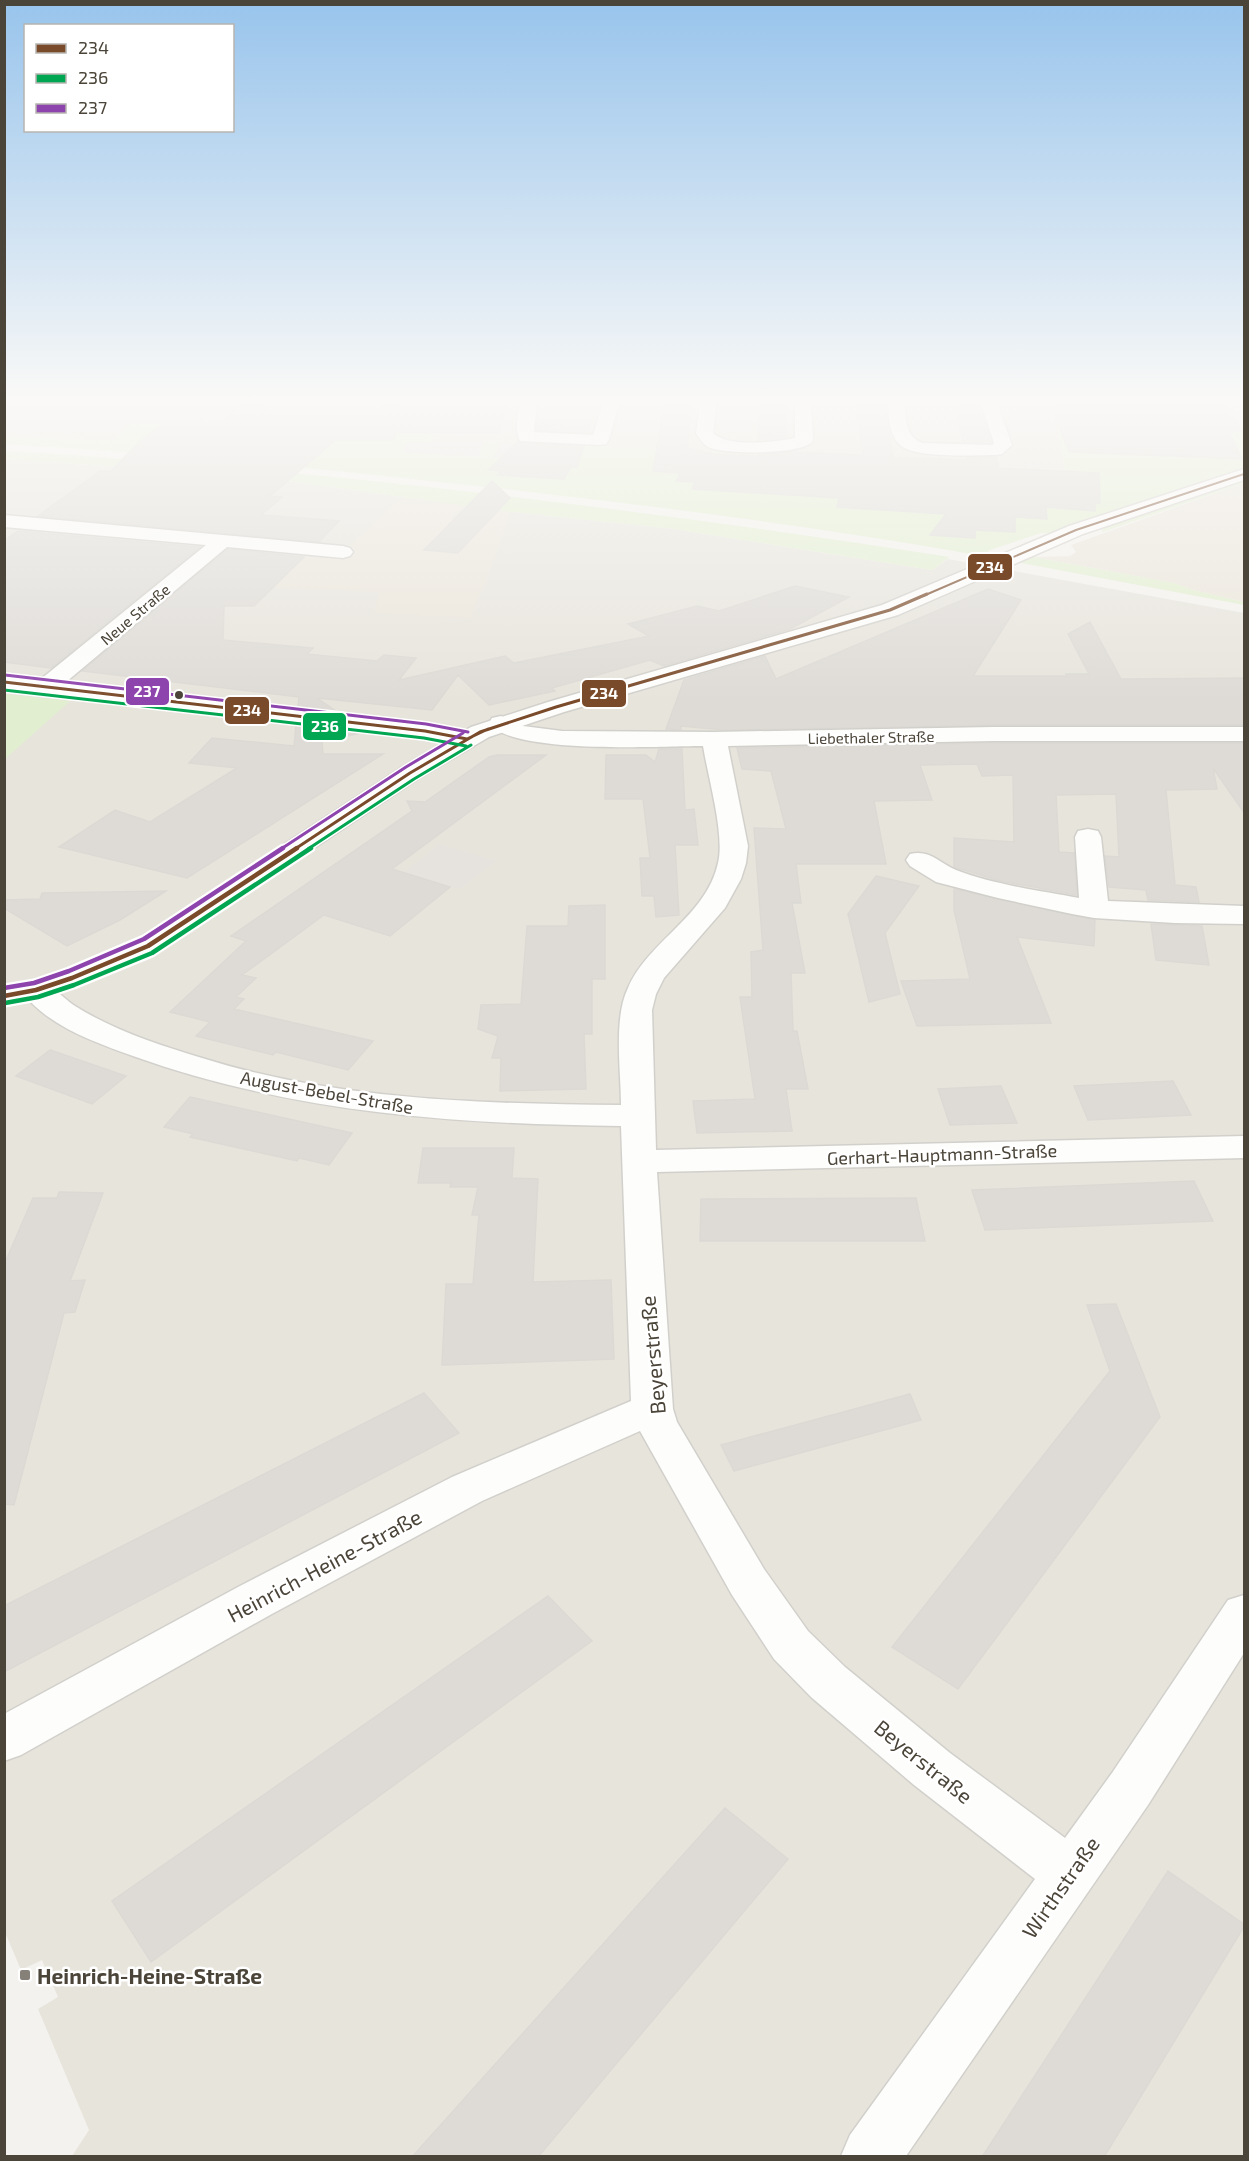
<svg xmlns="http://www.w3.org/2000/svg" width="1249" height="2161" font-family="'Exo 2',sans-serif">
  <style>
    .residential { fill: #e7e4dc }
    .education { fill: #eae5da }
    .green { fill: #e1eecf }
    .parking { fill: #e6e3df }
    .building { fill: #dedbd6; stroke: #dcd9d4; stroke-width: 1.5 }
    .lines { fill: none; stroke-linecap: round; stroke-linejoin: round }
    .minor-casing { stroke: #d2d0cb; stroke-width: 3 }
    .tertiary-casing { stroke: #d2d0cb; stroke-width: 3 }
    .minor { fill: #fdfdfc; fill-rule: evenodd }
    .tertiary { fill: #fdfdfc; fill-rule: evenodd }
    .bus-1-far2-casing { stroke: #fff; stroke-width: 4.5 }
    .bus-1-far1-casing { stroke: #fff; stroke-width: 6 }
    .bus-1-casing { stroke: #fff; stroke-width: 9 }
    .bus-2-far1-casing { stroke: #fff; stroke-width: 6 }
    .bus-2-casing { stroke: #fff; stroke-width: 9 }
    .bus-3-far1-casing { stroke: #fff; stroke-width: 6 }
    .bus-3-casing { stroke: #fff; stroke-width: 9 }
    .bus-1-far2 { stroke: #7a4b2a; stroke-width: 2 }
    .bus-1-far1 { stroke: #7a4b2a; stroke-width: 3 }
    .bus-1 { stroke: #7a4b2a; stroke-width: 4.5 }
    .bus-2-far1 { stroke: #00a651; stroke-width: 3 }
    .bus-2 { stroke: #00a651; stroke-width: 4.5 }
    .bus-3-far1 { stroke: #8e44ad; stroke-width: 3 }
    .bus-3 { stroke: #8e44ad; stroke-width: 4.5 }
    .bus-dot { fill: #4b4439; stroke: #fff; stroke-width: 2 }
    .poi-dot { fill: #868178; stroke: #fff; stroke-width: 2 }
    .labels { text-anchor: middle; dominant-baseline: central; stroke-width: 5; stroke-linejoin: round; paint-order: stroke }
    .far-street-label { font-size: 15px; fill: #4b4439; stroke: #fff }
    .street-label { font-size: 18px; fill: #4b4439; stroke: #fff }
    .near-street-label { font-size: 21px; fill: #4b4439; stroke: #fff }
    .near-poi-label { font-size: 21px; font-weight: bold; fill: #4b4439; stroke: #fff; text-anchor: start }
    .line-badge { stroke: #fff; stroke-width: 2 }
    .badge-label { font-size: 16px; text-anchor: middle; font-weight: bold; fill: #fff }
  </style>
  <rect width="100%" height="100%" fill="#f4f2ee"/>
  <!-- residential -->
  <path class="residential" d="M 4,400 L 1244,400 L 1244,428 L 1057,421 L 1065,470 L 536,443 L 430,442 L 435,426 L 115,441 L 5,437 Z
    M 4,459 L 134,468 L 140,467 L 287,481 L 512,512 L 674,529 L 932,570 L 948,559 L 1244,613 L 1244,2156 L 72,2156 L 89,2130 L 38,2009 L 58,1997 L 42,1960 L 21,1970 L 4,1930 Z"/>
  <!-- education -->
  <path class="education" d="M 1244,483 L 1244,602 L 1193,590 L 1174,583 L 1033,557 L 1070,556 L 1076,552 L 1071,545 Z
    M 404,496 L 512,512 L 471,618 L 374,613 L 380,592 L 267,587 L 301,551 L 339,555 Z"/>
  <!-- green -->
  <path class="green" d="M 1057,421 L 1244,428 L 1244,468 L 1051,533 L 1041,533 L 990,550 L 982,556 C 839,530 692,511 547,494 C 366,473 186,455 5,444 L 4,437 L 115,441 L 130,424 L 435,425 L 430,442 L 536,443 L 1065,470 Z
    M 4,451 C 322,469 636,509 950,557 L 932,570 L 674,529 L 512,512 L 287,481 L 140,467 L 134,468 L 5,459 Z
    M 1244,479 L 1244,483 L 1103,532 L 1102,530 L 1105,527 Z
    M 1033,557 L 1174,583 L 1193,590 L 1244,602 L 1244,605 L 1016,562 Z
    M 5,694 L 70,701 L 5,759 Z"/>
  <!-- parking -->
  <path class="parking" d="M 407,442 L 483,442 L 480,456 L 490,457 L 494,456 L 500,443 L 514,443 L 509,456 L 502,458 L 402,453 Z
    M 439,844 L 496,861 L 460,889 L 404,873 Z"/>
  <!-- building -->
  <path class="building" d="M 240,400 L 272,400 L 266,410 L 380,410 L 382,403 L 507,404 L 499,433 L 397,432 L 394,440 L 336,440 L 270,496 L 282,497 L 261,515 L 339,521 L 319,542 L 38,516 L 100,471 L 111,471 L 142,439 L 163,424 L 223,425 Z
    M 665,400 L 692,400 L 687,448 L 713,454 L 758,456 L 758,455 L 789,452 L 863,455 L 856,400 L 884,400 L 893,457 L 968,460 L 967,458 L 996,457 L 999,468 L 1099,473 L 1100,503 L 1095,503 L 1095,511 L 1046,507 L 1047,519 L 1015,517 L 1015,532 L 975,530 L 975,538 L 930,535 L 946,514 L 837,507 L 839,498 L 692,489 L 695,482 L 676,481 L 680,473 L 653,471 Z
    M 759,400 L 785,400 L 786,437 L 758,440 Z
    M 953,400 L 978,400 L 991,443 L 963,442 Z
    M 1049,400 L 1222,400 L 1242,431 L 1229,431 L 1242,459 L 1069,452 Z
    M 539,419 L 593,419 L 588,433 L 536,430 Z
    M 518,441 L 520,443 L 584,446 L 577,468 L 571,467 L 564,479 L 497,475 L 501,471 L 489,470 Z
    M 492,481 L 510,498 L 458,553 L 424,550 Z
    M 18,531 L 200,547 L 51,668 L 4,662 L 4,541 Z
    M 228,549 L 304,557 L 254,606 L 224,606 L 223,640 L 313,648 L 307,654 L 377,661 L 384,655 L 416,658 L 399,680 L 505,656 L 514,663 L 649,636 L 628,624 L 697,606 L 719,611 L 795,586 L 849,597 L 790,629 L 664,666 L 650,660 L 552,688 L 555,691 L 489,705 L 458,675 L 432,710 L 317,698 L 336,711 L 298,707 L 299,697 L 82,671 Z
    M 988,589 L 1021,600 L 973,676 L 1067,676 L 1066,674 L 1089,674 L 1068,634 L 1090,622 L 1121,679 L 1245,678 L 1245,725 L 993,725 L 725,730 L 681,726 L 681,730 L 666,729 L 684,680 L 765,656 L 776,679 Z
    M 296,725 L 361,733 L 322,741 L 323,754 L 383,754 L 187,878 L 59,847 L 115,810 L 150,822 L 237,768 L 189,763 L 212,738 L 294,746 Z
    M 993,743 L 1245,743 L 1245,814 L 1213,768 L 1217,789 L 1166,790 L 1175,885 L 1196,887 L 1199,902 L 1148,900 L 1146,890 L 1109,887 L 1105,856 L 1119,857 L 1116,794 L 1056,795 L 1059,852 L 1074,853 L 1077,895 L 1001,881 L 954,867 L 954,838 L 1014,842 L 1013,775 L 982,776 L 977,764 L 920,765 L 932,800 L 874,801 L 886,864 L 796,864 L 801,903 L 792,903 L 805,973 L 791,973 L 793,1031 L 797,1031 L 808,1089 L 786,1089 L 792,1131 L 697,1133 L 693,1101 L 755,1099 L 740,997 L 752,997 L 751,952 L 763,950 L 754,828 L 786,829 L 771,771 L 742,769 L 737,748 Z
    M 659,749 L 682,749 L 685,810 L 694,809 L 698,845 L 675,845 L 679,915 L 656,917 L 654,896 L 642,896 L 640,858 L 650,858 L 643,799 L 605,799 L 606,755 L 646,755 L 655,762 Z
    M 497,755 L 546,755 L 392,869 L 450,887 L 390,936 L 324,915 L 242,975 L 256,978 L 236,997 L 244,999 L 234,1009 L 373,1041 L 348,1070 L 276,1052 L 273,1055 L 196,1036 L 210,1022 L 170,1012 L 246,941 L 231,936 L 412,811 L 407,801 L 425,802 L 489,757 Z
    M 876,876 L 919,886 L 885,933 L 900,994 L 869,1002 L 848,914 Z
    M 954,889 L 1095,920 L 1094,946 L 1017,937 L 1051,1023 L 917,1026 L 901,981 L 970,979 L 954,910 Z
    M 166,891 L 120,920 L 67,946 L 4,908 L 4,900 L 40,899 L 42,893 Z
    M 605,905 L 605,979 L 592,979 L 592,1034 L 584,1034 L 586,1089 L 500,1091 L 501,1058 L 492,1058 L 498,1036 L 478,1029 L 481,1005 L 521,1004 L 527,926 L 568,926 L 569,906 Z
    M 1151,924 L 1202,926 L 1209,965 L 1156,960 Z
    M 50,1050 L 126,1076 L 92,1104 L 16,1076 Z
    M 1173,1081 L 1191,1115 L 1088,1120 L 1074,1086 Z
    M 1001,1086 L 1017,1123 L 950,1125 L 938,1089 Z
    M 190,1097 L 352,1133 L 329,1165 L 299,1158 L 297,1161 L 190,1137 L 193,1134 L 164,1127 Z
    M 423,1148 L 514,1148 L 512,1178 L 538,1179 L 533,1282 L 611,1280 L 614,1359 L 442,1365 L 446,1284 L 473,1284 L 479,1215 L 472,1215 L 478,1187 L 450,1187 L 451,1183 L 418,1183 Z
    M 1194,1181 L 1213,1221 L 985,1230 L 972,1190 Z
    M 59,1192 L 103,1193 L 70,1281 L 85,1280 L 75,1312 L 64,1313 L 14,1505 L 4,1504 L 4,1265 L 33,1198 L 57,1198 Z
    M 916,1198 L 925,1241 L 700,1241 L 701,1199 Z
    M 1116,1304 L 1160,1417 L 958,1689 L 892,1647 L 1110,1371 L 1087,1305 Z
    M 424,1393 L 459,1433 L 4,1672 L 4,1606 Z
    M 910,1394 L 921,1420 L 734,1471 L 721,1445 Z
    M 548,1596 L 592,1641 L 151,1962 L 112,1901 Z
    M 725,1808 L 788,1859 L 538,2157 L 412,2157 Z
    M 1168,1871 L 1245,1925 L 1104,2157 L 982,2157 Z"/>
  <g class="lines">
    <!-- minor casing -->
    <g class="minor-casing">
      <path id="minor" d="M 521,400 L 537,400 L 534,432 L 593,435 L 604,400 L 620,400 L 609,440 L 606,444 L 600,445 L 520,441 C 514,430 518,412 521,400 Z
        M 701,400 L 717,400 L 713,433 C 728,448 775,442 795,438 L 795,400 L 811,400 L 813,441 C 802,455 724,455 708,447 C 703,444 699,438 696,433 Z
        M 888,400 L 904,400 C 906,417 904,436 922,443 L 992,445 L 994,443 L 980,400 L 996,400 L 1012,445 L 1002,454 L 996,455 C 976,455 912,459 899,444 C 888,432 889,416 888,400 Z
        M 4,515 L 343,546 L 350,548 L 353,552 L 350,556 L 343,558 L 227,547 L 66,682 L 425,724 L 476,734 L 479,739 L 476,744 L 467,746 L 425,738 L 4,689 L 4,675 L 41,679 L 206,545 L 4,527 Z
        M 501,716 L 523,726 L 562,731 L 714,732 L 993,727 L 1244,727 L 1244,741 L 993,741 L 728,746 L 748,846 L 746,863 L 741,879 L 725,908 L 664,978 L 656,994 L 652,1010 L 656,1150 L 1244,1136 L 1244,1158 L 657,1172 L 673,1409 L 677,1422 L 764,1569 L 808,1631 L 845,1667 L 950,1753 L 1065,1838 L 1112,1773 L 1228,1600 L 1244,1595 L 1244,1653 L 1148,1805 L 906,2156 L 841,2156 L 850,2135 L 1035,1879 L 914,1785 L 811,1697 L 774,1659 L 732,1595 L 640,1431 L 482,1501 L 270,1615 L 21,1755 L 4,1761 L 4,1714 L 238,1587 L 452,1477 L 631,1401 L 621,1126 C 453,1124 293,1113 133,1056 C 94,1042 45,1025 21,990 L 25,983 C 49,978 57,994 75,1006 C 113,1030 159,1045 202,1058 C 336,1100 482,1104 621,1105 C 621,1071 613,1019 628,988 C 649,940 706,917 718,863 C 725,835 708,777 703,746 C 662,746 511,755 489,723 L 492,718 Z
        M 1088,829 L 1098,831 L 1101,837 L 1108,901 L 1244,906 L 1244,924 L 1175,923 L 1094,918 L 1072,914 L 998,898 L 936,882 L 910,866 L 906,860 L 910,854 C 930,849 939,863 956,870 C 991,884 1042,891 1079,898 L 1075,837 L 1078,831 Z"/>
    </g>
    <!-- tertiary casing -->
    <g class="tertiary-casing">
      <path id="tertiary" d="M 1244,469 L 1244,480 L 1083,534 L 898,615 L 564,712 L 489,737 L 419,778 L 158,952 L 83,984 L 47,997 L 4,1005 L 4,987 L 30,982 L 61,972 L 138,940 L 401,768 L 471,727 L 548,702 L 882,605 L 1069,526 Z"/>
    </g>
    <!-- minor -->
    <use href="#minor" class="minor"/>
    <!-- tertiary -->
    <use href="#tertiary" class="tertiary"/>
    <!-- bus-1-far2 casing -->
    <g class="bus-1-far2-casing">
      <path id="bus-1-far2" d="M 923,596 L 1076,530 L 1244,474"/>
    </g>
    <!-- bus-1-far1 casing -->
    <g class="bus-1-far1-casing">
      <path id="bus-1-far1" d="M 4,682 L 425,731 L 467,739 L 488,729
        M 295,849 L 410,773 L 480,732 L 556,707 L 890,610 L 927,594"/>
    </g>
    <!-- bus-1 casing -->
    <g class="bus-1-casing">
      <path id="bus-1" d="M 4,996 L 36,990 L 72,978 L 148,946 L 297,848"/>
    </g>
    <!-- bus-2-far1 casing -->
    <g class="bus-2-far1-casing">
      <path id="bus-2-far1" d="M 4,690 L 424,738 L 466,746
        M 308,849 L 414,779 L 471,745"/>
    </g>
    <!-- bus-2 casing -->
    <g class="bus-2-casing">
      <path id="bus-2" d="M 5,1003 L 38,997 L 74,985 L 152,953 L 311,848"/>
    </g>
    <!-- bus-3-far1 casing -->
    <g class="bus-3-far1-casing">
      <path id="bus-3-far1" d="M 5,675 L 426,724 L 468,732
        M 281,849 L 406,767 L 463,733"/>
    </g>
    <!-- bus-3 casing -->
    <g class="bus-3-casing">
      <path id="bus-3" d="M 4,988 L 34,983 L 69,971 L 144,939 L 283,848"/>
    </g>
    <!-- bus-1-far2 -->
    <use href="#bus-1-far2" class="bus-1-far2"/>
    <!-- bus-1-far1 -->
    <use href="#bus-1-far1" class="bus-1-far1"/>
    <!-- bus-1 -->
    <use href="#bus-1" class="bus-1"/>
    <!-- bus-2-far1 -->
    <use href="#bus-2-far1" class="bus-2-far1"/>
    <!-- bus-2 -->
    <use href="#bus-2" class="bus-2"/>
    <!-- bus-3-far1 -->
    <use href="#bus-3-far1" class="bus-3-far1"/>
    <!-- bus-3 -->
    <use href="#bus-3" class="bus-3"/>
  </g>
  <!-- sky -->
  <linearGradient id="sky" x2="0" y2="1"><stop stop-color="#98c4ec"/><stop offset="0.57" stop-color="#faf9f7"/><stop offset="1" stop-color="#faf9f7" stop-opacity="0"/></linearGradient>
  <rect width="1249" height="702" fill="url(#sky)"/>
  <!-- markers -->
  <circle class="bus-dot" cx="179" cy="695" r="5"/>
  <rect class="poi-dot" x="19" y="1969" width="12" height="12" rx="3"/>
  <g class="labels">
    <!-- far-street labels -->
    <g class="far-street-label">
      <text transform="translate(135 614) rotate(-40)">Neue Straße</text>
      <text transform="translate(871 737) rotate(-1)">Liebethaler Straße</text>
    </g>
    <!-- street labels -->
    <g class="street-label">
      <text transform="translate(327 1092) rotate(10)">August-Bebel-Straße</text>
      <text transform="translate(942 1154) rotate(-2)">Gerhart-Hauptmann-Straße</text>
    </g>
    <!-- near-street labels -->
    <g class="near-street-label">
      <text transform="translate(652 1355) rotate(-95)">Beyerstraße</text>
      <text transform="translate(324 1565) rotate(-28)">Heinrich-Heine-Straße</text>
      <text transform="translate(924 1761) rotate(39)">Beyerstraße</text>
      <text transform="translate(1060 1887) rotate(-55)">Wirthstraße</text>
    </g>
    <!-- near-poi labels -->
    <g class="near-poi-label">
      <text x="37" y="1975">Heinrich-Heine-Straße</text>
    </g>
  </g>
  <g class="line-badge">
    <rect x="967" y="553" width="46" height="28" rx="6" fill="#7a4b2a"/>
    <rect x="125" y="677" width="45" height="29" rx="6" fill="#8e44ad"/>
    <rect x="581" y="679" width="46" height="29" rx="6" fill="#7a4b2a"/>
    <rect x="224" y="696" width="46" height="29" rx="6" fill="#7a4b2a"/>
    <rect x="302" y="712" width="45" height="29" rx="6" fill="#00a651"/>
  </g>
  <g class="badge-label">
    <text x="990" y="573">234</text>
    <text x="147" y="697">237</text>
    <text x="604" y="699">234</text>
    <text x="247" y="716">234</text>
    <text x="325" y="732">236</text>
  </g>
  <!-- border -->
  <rect width="1249" height="2161" fill="none" stroke="#4b4439" stroke-width="12"/>
  <!-- legend -->
  <rect x="24" y="24" width="210" height="108" fill="#ffffff" stroke="#b7b4b0" stroke-width="1.5"/>
  <rect x="36" y="44" width="30" height="9" fill="#7a4b2a" stroke="#b7b4b0" stroke-width="1.5"/>
  <text x="78" y="54" font-size="18" fill="#4b4439">234</text>
  <rect x="36" y="74" width="30" height="9" fill="#00a651" stroke="#b7b4b0" stroke-width="1.5"/>
  <text x="78" y="84" font-size="18" fill="#4b4439">236</text>
  <rect x="36" y="104" width="30" height="9" fill="#8e44ad" stroke="#b7b4b0" stroke-width="1.5"/>
  <text x="78" y="114" font-size="18" fill="#4b4439">237</text>
</svg>
